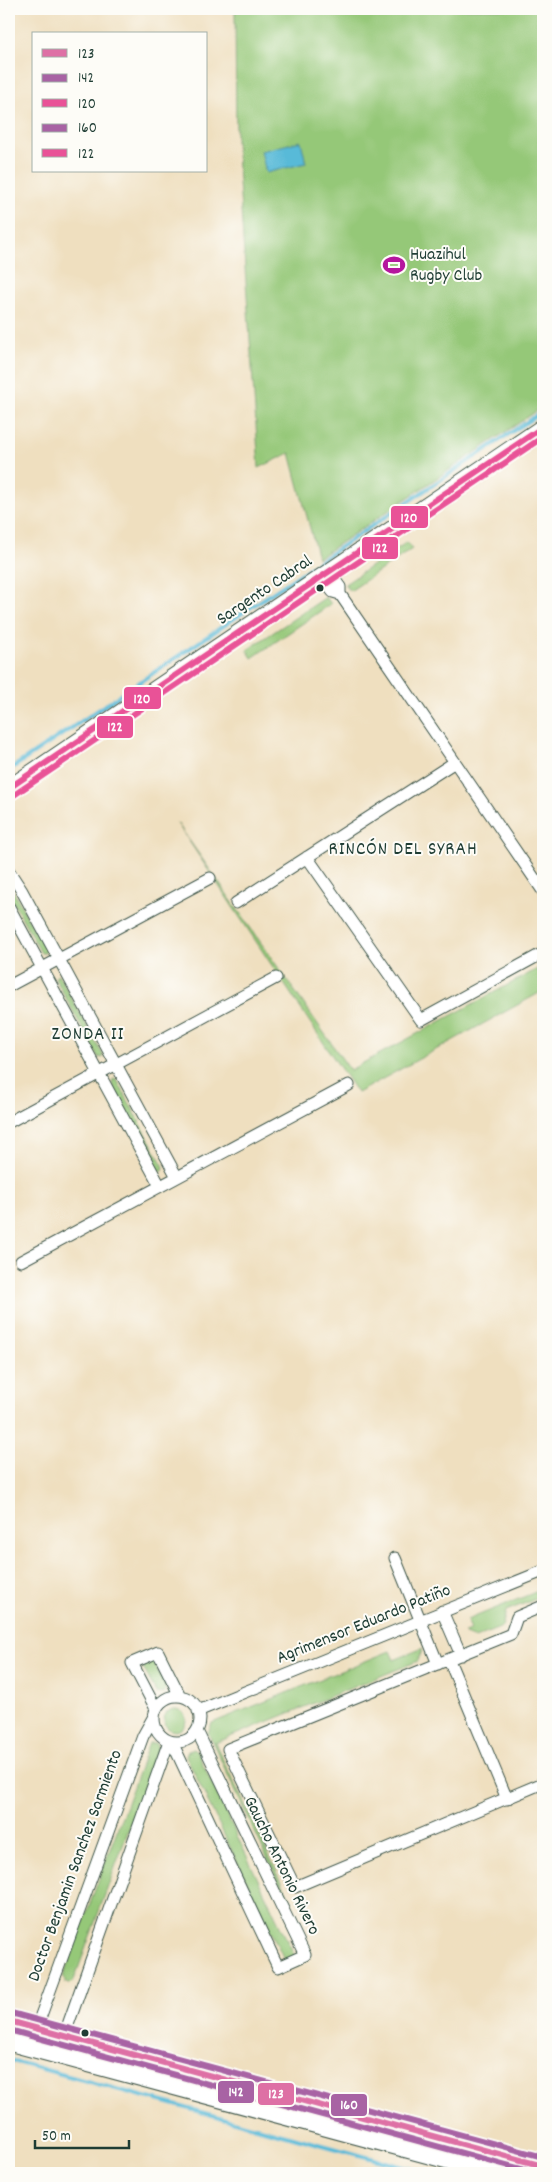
<svg xmlns="http://www.w3.org/2000/svg" width="552" height="2182" font-family="Dekko,sans-serif">
  <style>
    .green { fill: #95c878; stroke: #5a8256 }
    .water { fill: #59bad8; stroke: #3c7c86 }
    .lines { fill: none; stroke-linecap: round; stroke-linejoin: round }
    .stream { stroke: #59bad8; stroke-width: 4 }
    .street-casing { stroke: #3e5549; stroke-width: 13 }
    .secondary-casing { stroke: #3e5549; stroke-width: 18 }
    .primary-casing { stroke: #3e5549; stroke-width: 21 }
    .street { stroke: #fff; stroke-width: 11 }
    .secondary { stroke: #fff; stroke-width: 16 }
    .primary { stroke: #fff; stroke-width: 19 }
    .bus-1-casing { stroke: #fdfcf7; stroke-width: 10 }
    .bus-2-casing { stroke: #fdfcf7; stroke-width: 10 }
    .bus-3-casing { stroke: #fdfcf7; stroke-width: 10 }
    .bus-4-casing { stroke: #fdfcf7; stroke-width: 10 }
    .bus-5-casing { stroke: #fdfcf7; stroke-width: 10 }
    .bus-1 { stroke: #de70a5; stroke-width: 6 }
    .bus-2 { stroke: #a863a4; stroke-width: 6 }
    .bus-3 { stroke: #e95297; stroke-width: 6 }
    .bus-4 { stroke: #a863a4; stroke-width: 6 }
    .bus-5 { stroke: #e95297; stroke-width: 6 }
    .bus-dot { fill: #1f3d34; stroke: #fdfcf7; stroke-width: 2 }
    .labels { text-anchor: middle; dominant-baseline: central; stroke-width: 4; stroke-linejoin: round; paint-order: stroke }
    .poi-label { font-size: 18px; fill: #1f3d34; stroke: #fdfcf7; text-anchor: start }
    .street-label { font-size: 18px; fill: #1f3d34; stroke: #fdfcf7 }
    .neighbourhood-label { font-size: 19px; letter-spacing: 1px; fill: #1f3d34; stroke: #fdfcf7 }
    .line-badge { stroke: #fdfcf7; stroke-width: 2 }
    .badge-label { font-size: 14px; text-anchor: middle; font-weight: bold; fill: #fff }
  </style>
  <rect width="100%" height="100%" fill="#fdfcf7"/>
  <filter id="ink" filterUnits="userSpaceOnUse"><feTurbulence type="fractalNoise" baseFrequency=".02" numOctaves="2"/><feDisplacementMap in="SourceGraphic" scale="10" xChannelSelector="R" yChannelSelector="G"/><feConvolveMatrix kernelMatrix="1 2 1 2 8 2 1 2 1" color-interpolation-filters="sRGB"/></filter>
  <filter id="wash" filterUnits="userSpaceOnUse"><feTurbulence type="fractalNoise" baseFrequency=".0096" numOctaves="4" result="noise"/><feDisplacementMap in="SourceGraphic" scale="20" xChannelSelector="R" yChannelSelector="G"/><feGaussianBlur stdDeviation="1.12" result="paint"/><feColorMatrix in="noise" values="0 0 0 0 0 0 0 0 0 0 0 0 0 0 0 0 0 1.4 0 .05"/><feComposite in="paint" operator="in"/></filter>
  <g filter="url(#wash)">
    <rect width="100%" height="100%" fill="#efdfbf"/>
    <!-- green -->
    <path class="green" d="M 235,9 L 543,9 L 543,390 L 540,393 L 541,408 L 318,558 L 290,453 L 259,468 L 236,139 Z
      M 407,542 L 412,549 L 350,591 L 345,584 Z
      M 326,597 L 331,604 L 252,658 L 247,650 Z
      M 177,823 L 350,1070 L 543,966 L 543,991 L 357,1093 Z
      M 9,884 L 46,950 L 45,953 L 41,953 L 9,894 Z
      M 58,974 L 103,1055 L 102,1058 L 98,1057 L 55,978 Z
      M 113,1079 L 117,1080 L 164,1167 L 163,1171 L 159,1171 L 112,1084 Z
      M 543,1589 L 543,1596 L 506,1611 L 502,1627 L 475,1638 L 465,1634 L 465,1632 L 471,1629 L 467,1620 Z
      M 423,1648 L 418,1661 L 215,1743 L 292,1903 L 289,1904 L 208,1733 L 212,1723 L 390,1651 L 394,1660 Z
      M 149,1653 L 166,1687 L 164,1694 L 156,1693 L 138,1657 Z
      M164 1720a11 11 0 1 1 22 0a11 11 0 1 1-22 0Z
      M 149,1743 L 156,1743 L 158,1749 L 74,1980 L 70,1984 L 66,1983 L 63,1977 Z
      M 193,1749 L 197,1752 L 297,1961 L 287,1965 L 186,1756 L 188,1751 Z"/>
    <!-- water -->
    <path class="water" d="M 301,141 L 306,163 L 266,173 L 261,151 Z"/>
    <g class="lines">
      <!-- stream -->
      <path class="stream" d="M 9,770 L 543,411
        M 9,2060 L 426,2173"/>
    </g>
  </g>
  <g filter="url(#ink)">
    <g class="lines">
      <!-- street casing -->
      <g class="street-casing">
        <path id="street" d="M 329,572 L 340,587 L 340,594
          M 321,577 L 333,592 L 340,594 L 543,891
          M 307,857 L 421,1020 L 543,953
          M 9,871 L 22,891 L 177,1177
          M 236,903 L 455,762
          M 9,907 L 160,1186
          M 9,986 L 210,878
          M 9,1122 L 276,978
          M 21,1261 L 349,1085
          M 395,1558 L 438,1664
          M 543,1606 L 517,1617 L 511,1634 L 228,1749 L 295,1887 L 543,1783
          M 442,1611 L 461,1655
          M 449,1660 L 507,1799
          M154 1719a23 23 0 1 1 46 0a23 23 0 1 1-46 0Z
          M 156,1709 L 132,1663 L 158,1652 L 180,1696
          M 198,1711 L 543,1571
          M 172,1742 L 278,1967 L 305,1955 L 197,1731
          M 36,2029 L 143,1736 L 153,1718
          M 64,2036 L 169,1741"/>
      </g>
      <!-- secondary casing -->
      <g class="secondary-casing">
        <path id="secondary" d="M 9,788 L 543,427"/>
      </g>
      <!-- primary casing -->
      <g class="primary-casing">
        <path id="primary" d="M 9,2021 L 543,2166
          M 9,2041 L 500,2173"/>
      </g>
      <!-- street -->
      <use href="#street" class="street"/>
      <!-- secondary -->
      <use href="#secondary" class="secondary"/>
      <!-- primary -->
      <use href="#primary" class="primary"/>
      <!-- bus-1 casing -->
      <g class="bus-1-casing">
        <path id="bus-1" d="M 9,2021 L 543,2166"/>
      </g>
      <!-- bus-2 casing -->
      <g class="bus-2-casing">
        <path id="bus-2" d="M 9,2030 L 536,2173"/>
      </g>
      <!-- bus-3 casing -->
      <g class="bus-3-casing">
        <path id="bus-3" d="M 9,788 L 543,427"/>
      </g>
      <!-- bus-4 casing -->
      <g class="bus-4-casing">
        <path id="bus-4" d="M 11,2013 L 543,2157"/>
      </g>
      <!-- bus-5 casing -->
      <g class="bus-5-casing">
        <path id="bus-5" d="M 14,795 L 543,437"/>
      </g>
      <!-- bus-1 -->
      <use href="#bus-1" class="bus-1"/>
      <!-- bus-2 -->
      <use href="#bus-2" class="bus-2"/>
      <!-- bus-3 -->
      <use href="#bus-3" class="bus-3"/>
      <!-- bus-4 -->
      <use href="#bus-4" class="bus-4"/>
      <!-- bus-5 -->
      <use href="#bus-5" class="bus-5"/>
    </g>
  </g>
  <!-- icons -->
  <defs>
    <g id="stadium-bare" transform="scale(1.725)"><path d="M0-5a6.5 5 0 1 0 0 10a6.5 5 0 1 0 0-10ZM-3.5-1.8h7v3.6h-7Z" fill="#b5179e" stroke="#fdfcf7" stroke-width="2.5" paint-order="stroke"/></g>
  </defs>
  <g fill-rule="evenodd">
    <use href="#stadium-bare" x="394" y="265"/>
  </g>
  <!-- markers -->
  <g class="bus-dot">
    <circle cx="320" cy="588" r="4.5"/>
    <circle cx="85" cy="2033" r="4.5"/>
  </g>
  <g class="labels">
    <!-- poi labels -->
    <g class="poi-label">
      <text x="410" y="255">Huazihul<tspan x="410" dy="21">Rugby Club</tspan></text>
    </g>
    <!-- street labels -->
    <g class="street-label">
      <text transform="translate(265 591) rotate(-34)">Sargento Cabral</text>
      <text transform="translate(364 1625) rotate(-22)">Agrimensor Eduardo Patiño</text>
      <text transform="translate(76 1866) rotate(-70)">Doctor Benjamin Sanchez Sarmiento</text>
      <text transform="translate(281 1866) rotate(64)">Gaucho Antonio Rivero</text>
    </g>
    <!-- neighbourhood labels -->
    <g class="neighbourhood-label">
      <text x="403" y="850">RINCÓN DEL SYRAH</text>
      <text x="88" y="1035">ZONDA II</text>
    </g>
  </g>
  <g class="line-badge">
    <rect x="390" y="505" width="39" height="24" rx="5" fill="#e95297"/>
    <rect x="361" y="536" width="38" height="24" rx="5" fill="#e95297"/>
    <rect x="123" y="686" width="39" height="24" rx="5" fill="#e95297"/>
    <rect x="96" y="715" width="38" height="24" rx="5" fill="#e95297"/>
    <rect x="217" y="2080" width="38" height="24" rx="5" fill="#a863a4"/>
    <rect x="257" y="2082" width="38" height="24" rx="5" fill="#de70a5"/>
    <rect x="330" y="2093" width="38" height="24" rx="5" fill="#a863a4"/>
  </g>
  <g class="badge-label">
    <text x="409" y="522">120</text>
    <text x="380" y="552">122</text>
    <text x="142" y="703">120</text>
    <text x="115" y="731">122</text>
    <text x="236" y="2096">142</text>
    <text x="276" y="2098">123</text>
    <text x="349" y="2109">160</text>
  </g>
  <!-- margin -->
  <rect width="552" height="2182" fill="none" stroke="#fdfcf7" stroke-width="30"/>
  <!-- legend -->
  <rect x="32" y="32" width="175" height="140" fill="#fdfcf7" stroke="#a4b0a9"/>
  <rect x="42" y="49" width="25" height="8" fill="#de70a5" stroke="#a4b0a9"/>
  <text x="78" y="58" font-size="15" fill="#1f3d34">123</text>
  <rect x="42" y="74" width="25" height="8" fill="#a863a4" stroke="#a4b0a9"/>
  <text x="78" y="82" font-size="15" fill="#1f3d34">142</text>
  <rect x="42" y="99" width="25" height="8" fill="#e95297" stroke="#a4b0a9"/>
  <text x="78" y="108" font-size="15" fill="#1f3d34">120</text>
  <rect x="42" y="124" width="25" height="8" fill="#a863a4" stroke="#a4b0a9"/>
  <text x="78" y="132" font-size="15" fill="#1f3d34">160</text>
  <rect x="42" y="149" width="25" height="8" fill="#e95297" stroke="#a4b0a9"/>
  <text x="78" y="158" font-size="15" fill="#1f3d34">122</text>
  <!-- scale -->
  <path d="M35 2140v8h94v-8" fill="none" stroke="#1f3d34" stroke-width="2.5"/>
  <text x="42" y="2140" font-size="15" fill="#1f3d34" stroke="#fdfcf7" stroke-width="4" paint-order="stroke">50 m</text>
</svg>
